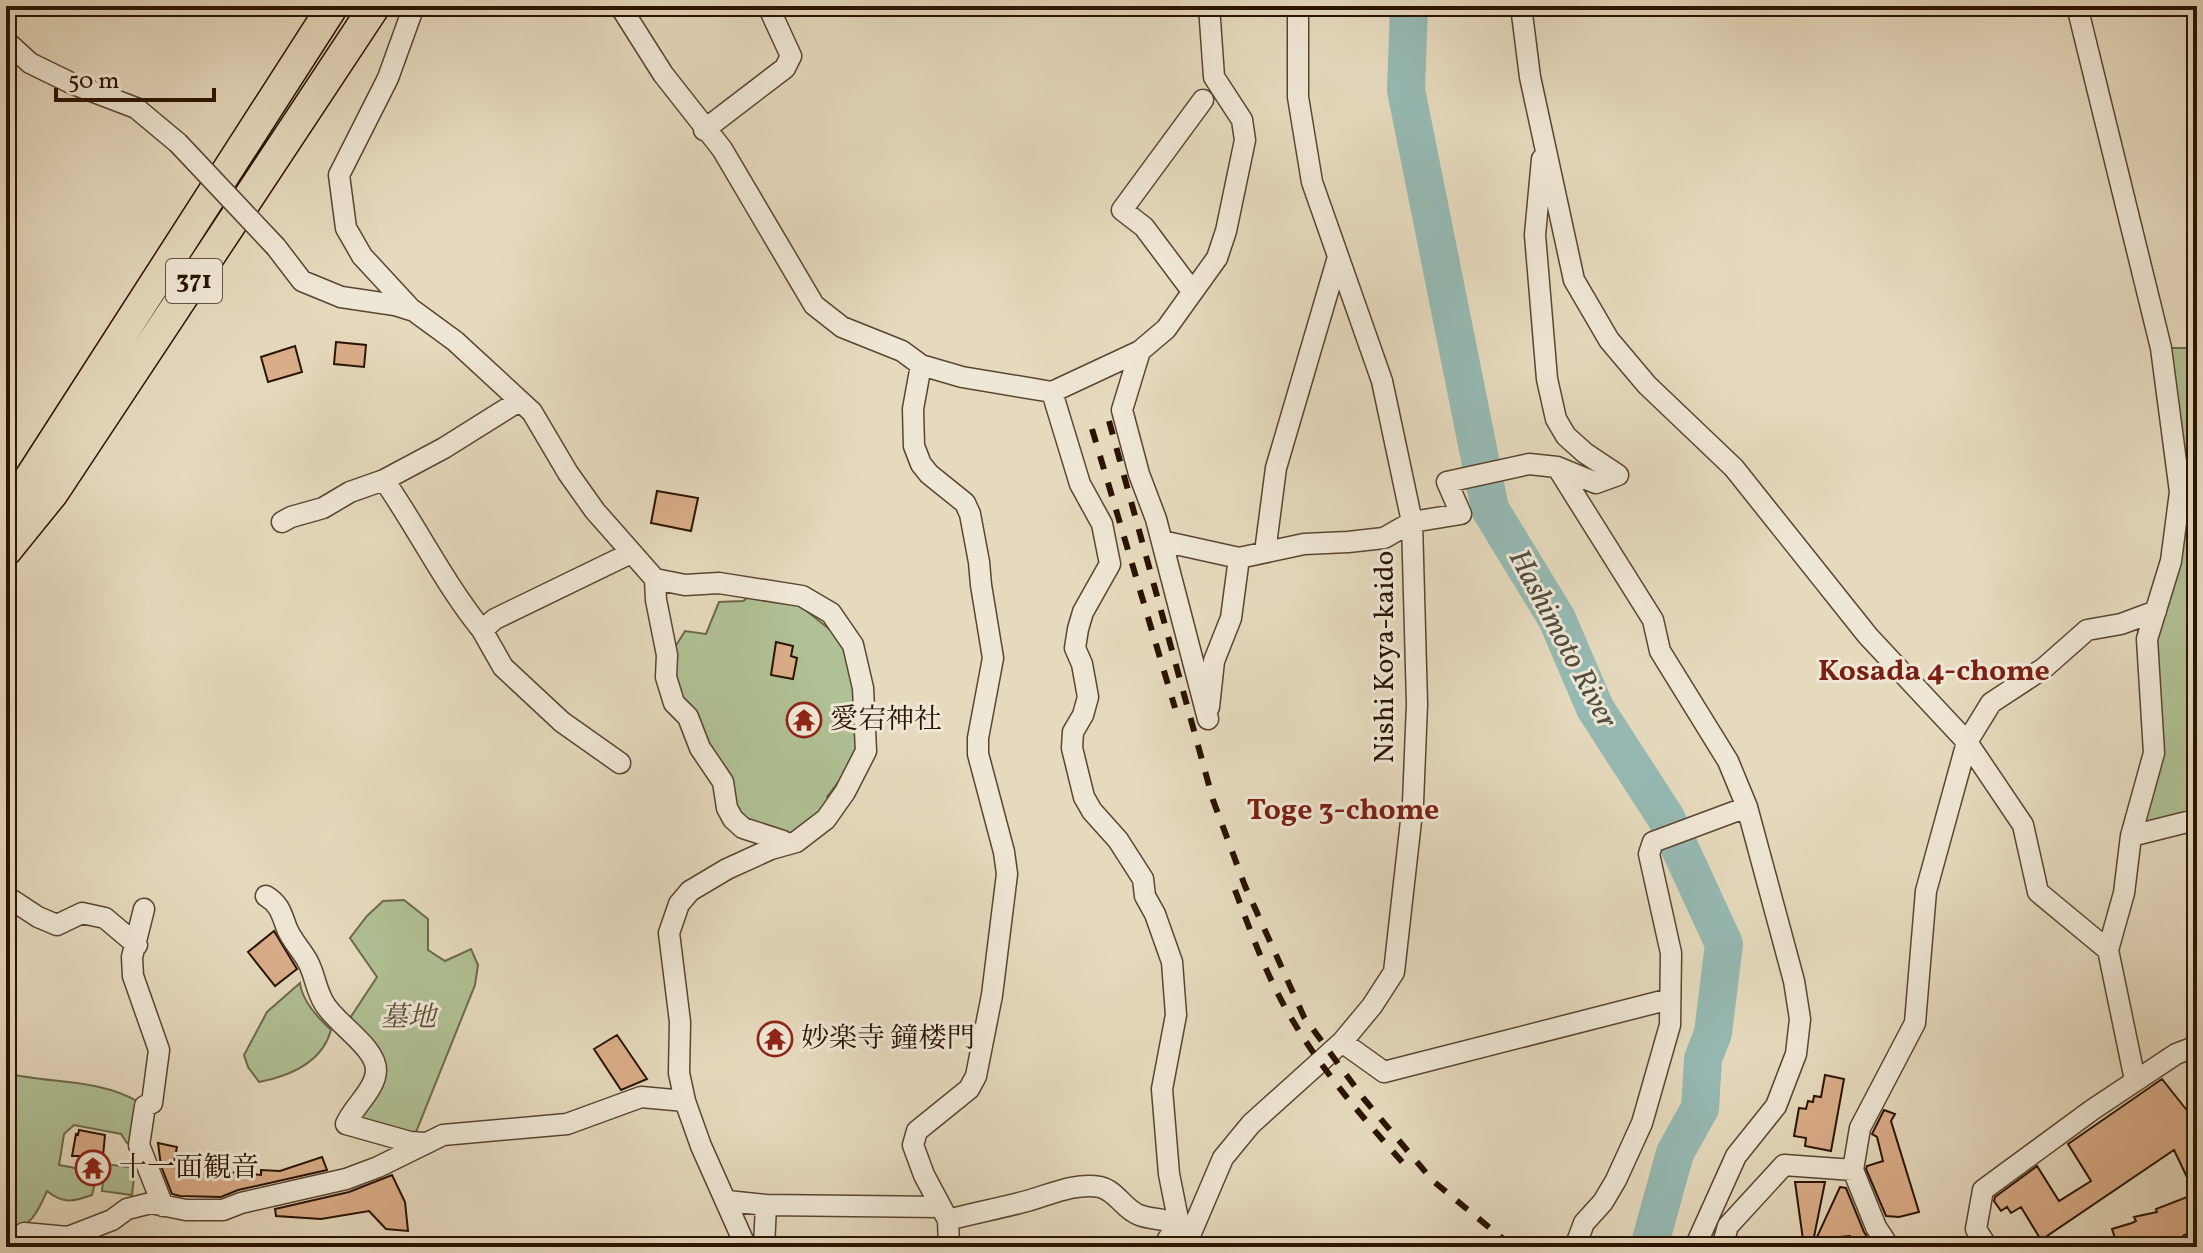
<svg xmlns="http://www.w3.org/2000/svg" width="2203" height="1253" font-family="Vollkorn,'Noto Serif JP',serif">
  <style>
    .green { fill: #b0c195; stroke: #6d6a4c; stroke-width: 2 }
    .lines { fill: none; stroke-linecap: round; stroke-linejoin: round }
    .river { stroke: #96bab4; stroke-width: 38 }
    .building { fill: #daae8a; stroke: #2a1302; stroke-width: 2 }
    .minor-casing { stroke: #594531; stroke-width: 23 }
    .highway-casing { stroke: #2a1302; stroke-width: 33 }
    .minor { stroke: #efe7d5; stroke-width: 20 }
    .highway { stroke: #e6dabe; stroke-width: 30 }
    .rail { stroke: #2a1302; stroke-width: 6; stroke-dasharray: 14 14; stroke-linecap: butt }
    .minor-bridge-casing { stroke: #594531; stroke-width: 23; stroke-linecap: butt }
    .minor-bridge { stroke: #efe7d5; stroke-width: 20 }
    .labels { text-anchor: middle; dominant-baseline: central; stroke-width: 6; stroke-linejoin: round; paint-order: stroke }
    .shield { fill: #efe7d5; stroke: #655341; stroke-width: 2 }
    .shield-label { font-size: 26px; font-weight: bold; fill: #2a1302 }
    .street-label { font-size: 28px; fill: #2a1302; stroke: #efe7d5 }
    .poi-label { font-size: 28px; fill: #2a1302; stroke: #efe7d5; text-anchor: start }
    .park-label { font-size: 28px; font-style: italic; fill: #595035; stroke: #efe7d5 }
    .water-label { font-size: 30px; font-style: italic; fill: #504d40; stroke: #efe7d5 }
    .neighbourhood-label { font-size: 30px; font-weight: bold; fill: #7a1f14; stroke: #efe7d5 }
  </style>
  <rect width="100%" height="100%" fill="#e6dabe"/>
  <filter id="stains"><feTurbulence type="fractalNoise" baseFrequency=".0025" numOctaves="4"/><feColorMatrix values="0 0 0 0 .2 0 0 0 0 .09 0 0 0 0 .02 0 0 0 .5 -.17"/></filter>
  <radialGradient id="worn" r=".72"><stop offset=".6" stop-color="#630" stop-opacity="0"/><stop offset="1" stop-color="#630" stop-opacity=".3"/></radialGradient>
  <!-- green -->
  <path class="green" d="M 2161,348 L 2197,348 L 2197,816 L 2131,836 L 2153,763 L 2147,639 L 2179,493 Z
    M 752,595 L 798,604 L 849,645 L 863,750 L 827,797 L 833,804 L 795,841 L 744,826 L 677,704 L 670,655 L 685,631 L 706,634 L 719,602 L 743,601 Z
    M 404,900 L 428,919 L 428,950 L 445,961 L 471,949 L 478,965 L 475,985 L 414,1137 L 357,1120 L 375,1081 L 350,1018 L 377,977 L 350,938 L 367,916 L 383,901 Z
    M 300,983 C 302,1001 318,1018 331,1030 C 322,1063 290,1076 259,1082 L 248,1067 L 244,1055 L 267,1012 Z
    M 6,1073 C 50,1084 98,1078 139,1102 L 132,1143 L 127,1143 L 121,1134 L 74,1125 L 64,1134 L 59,1165 L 75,1168 L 95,1183 L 92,1195 C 73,1202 63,1204 47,1191 C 38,1212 30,1228 6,1234 Z
    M 105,1164 L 135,1168 L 132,1195 L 102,1191 Z"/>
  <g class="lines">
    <!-- river -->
    <path class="river" d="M 1409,6 L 1406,90 L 1490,509 L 1557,619 L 1595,708 L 1666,818 L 1724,944 L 1713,1033 L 1703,1059 L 1700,1108 L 1675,1153 L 1649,1247"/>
  </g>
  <!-- building -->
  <path class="building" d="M 336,342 L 366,345 L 364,367 L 334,364 Z
    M 295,346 L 302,372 L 268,382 L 261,357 Z
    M 657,491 L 698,498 L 691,531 L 651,523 Z
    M 776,642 L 793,646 L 791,656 L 797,658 L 793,679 L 771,675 Z
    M 274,931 L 297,969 L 275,986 L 248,952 Z
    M 617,1035 L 647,1079 L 621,1090 L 594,1049 Z
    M 1825,1075 L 1844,1079 L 1831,1151 L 1805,1146 L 1806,1138 L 1794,1136 L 1799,1108 L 1806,1109 L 1808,1101 L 1813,1102 L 1814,1096 L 1821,1097 Z
    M 2162,1079 L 2197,1123 L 2197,1231 L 2184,1235 L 2178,1242 L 2159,1247 L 2118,1247 L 2112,1229 L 2132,1223 L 2136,1221 L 2134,1217 L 2157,1212 L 2156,1209 L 2195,1194 L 2174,1150 L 2041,1240 L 2021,1207 L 2011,1213 L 2007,1207 L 2001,1211 L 1994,1201 L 1995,1197 L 2037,1166 L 2059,1201 L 2091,1181 L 2068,1144 Z
    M 1884,1110 L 1895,1114 L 1891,1121 L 1919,1212 L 1899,1217 L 1886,1216 L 1866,1169 L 1867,1166 L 1883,1161 L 1877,1137 L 1872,1134 Z
    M 79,1130 L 105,1135 L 103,1156 L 72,1156 L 76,1134 L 78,1135 Z
    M 158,1143 L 177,1147 L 173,1167 L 261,1175 L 261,1170 L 280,1171 L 322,1157 L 327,1170 L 238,1190 L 221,1197 L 180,1196 L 172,1194 L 161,1166 Z
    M 392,1175 L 405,1202 L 408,1231 L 386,1229 L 369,1211 L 321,1219 L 276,1216 L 275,1209 L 349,1192 Z
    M 1795,1182 L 1825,1182 L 1812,1247 L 1804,1247 Z
    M 1840,1187 L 1846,1188 L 1864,1232 L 1874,1247 L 1855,1247 L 1850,1236 L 1816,1239 Z"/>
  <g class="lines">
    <!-- minor casing -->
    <g class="minor-casing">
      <path id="minor" d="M 620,6 L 663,74 L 722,149 L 814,305 L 842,327 L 902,351 L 921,365 L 962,377 L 1052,392 L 1080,484 L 1102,524 L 1110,564 L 1083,612 L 1078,629 L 1075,648 L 1082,664 L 1088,697 L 1083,715 L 1073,732 L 1072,748 L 1084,797 L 1092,811 L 1118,840 L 1143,879 L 1145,896 L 1155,914 L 1172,962 L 1176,1015 L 1162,1089 L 1169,1174 L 1179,1224 L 1168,1239 L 1165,1247
        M 1521,6 L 1530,77 L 1574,280 L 1609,340 L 1647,385 L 1734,468 L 1868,636 L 1967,742 L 1926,891 L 1915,1023 L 1860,1128 L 1853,1170 L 1876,1227 L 1889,1247
        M 2077,6 L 2161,348 L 2180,492 L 2171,561 L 2147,639 L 2154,753 L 2131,836 L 2124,893 L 2108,950 L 2135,1080
        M 6,41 L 30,63 L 73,84 L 136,108 L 178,143
        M 704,130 L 785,68 L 791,56 L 768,6
        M 1542,159 L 1535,235 L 1547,379 L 1556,419 L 1566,436 L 1585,453 L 1618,475 L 1596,483 L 1557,467
        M 276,247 L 302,281 L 341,297 L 395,305 L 414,311 L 455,341 L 532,412 L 568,473 L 595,511 L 655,579 L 685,585 L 719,583 L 802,596 L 831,613 L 853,645 L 863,688 L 866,751 L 845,792 L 826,819 L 796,842 L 771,849 L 727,869 L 690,891 L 679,904 L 669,933 L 680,1022 L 679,1073 L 685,1101 L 701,1146 L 746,1247
        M 1192,291 L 1144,227 L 1122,210 L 1203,100
        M 411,309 L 362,256 L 346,228 L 339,175 L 388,78 L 414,6
        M 1140,351 L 1166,329 L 1217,258 L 1226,231 L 1245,140 L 1242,120 L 1214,77 L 1209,6
        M 921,365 L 913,409 L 914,446 L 921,464 L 929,474 L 965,503 L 970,514 L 979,562 L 981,585 L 993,658 L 978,738 L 978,754 L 1004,852 L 1007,874 L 992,995 L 976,1076 L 969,1089 L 917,1131 L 913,1145 L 924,1175 L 948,1220 L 949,1247
        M 1052,392 L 1140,351 L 1122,410 L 1139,474 L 1156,519 L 1208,719
        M 384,480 L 444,448 L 519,401
        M 282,522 L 291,517 L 323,508 L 350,492 L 384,480 C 418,529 444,583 482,630
        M 1162,541 L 1239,558 L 1231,618 L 1214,661 L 1209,707
        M 1265,552 L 1276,468 L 1338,257
        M 1239,558 L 1304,544 L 1348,542 L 1384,538 L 1412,522 L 1461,514 L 1447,482 L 1529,464 L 1557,467 L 1653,620 L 1660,651 L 1728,761 L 1747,807 L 1794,981 L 1800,1019 L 1796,1054 L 1776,1106 L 1736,1156 L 1695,1247
        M 655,579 L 656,600 L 667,655 L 666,677 L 674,703 L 688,717 L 700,748 L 723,782 L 727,808 L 733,819 L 743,828 L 783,841 L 785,845
        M 620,763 L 562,722 L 503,667 L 482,630 L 495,619 L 631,553
        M 2131,836 L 2191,821 L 2197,816
        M 6,896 L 38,917 L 57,925 L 82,913 L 105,918 L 137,945
        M 266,896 C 279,904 281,912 286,926 C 290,939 302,950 308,962 C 315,975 316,990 324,1003 C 335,1023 376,1047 376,1070 C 376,1089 353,1107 346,1124 L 410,1142 L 424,1143
        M 144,909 L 132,957 L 133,976 L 159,1050 L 152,1103 L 145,1106 L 139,1145 L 163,1206
        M 2108,950 L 2038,892 L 2023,825 L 1967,742 L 1991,703 L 2044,668 L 2087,630 L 2121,624 L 2156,611
        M 1342,1042 L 1384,1072 L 1670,999
        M 727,1201 L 766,1205 L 941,1207
        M 948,1220 C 974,1213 1001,1208 1027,1201 C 1049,1195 1076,1182 1100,1187 C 1117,1191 1123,1209 1139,1215 C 1155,1221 1173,1217 1185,1231
        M 24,1233 L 68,1237 L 112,1220 L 127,1209 L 151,1203 L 186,1210 L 223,1210 L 241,1203 L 346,1179 L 378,1167 L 443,1135 L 567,1124 L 641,1097 L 685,1101
        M 764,1247 L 766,1205
        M 1185,1247 L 1223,1158 L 1251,1124 L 1342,1042 L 1372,1006 L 1394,972 L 1413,803 L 1417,704 L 1412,522 L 1382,381 L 1312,182 L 1298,97 L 1298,6
        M 1575,1247 L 1584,1223 L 1603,1202 L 1616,1180 L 1642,1123 L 1670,1025 L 1671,953 L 1649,854 L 1653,842 L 1747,807
        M 1722,1247 L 1728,1226 L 1784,1165 L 1853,1170
        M 1987,1247 L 1976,1229 L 1983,1190 L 2092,1110 L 2176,1054 L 2197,1046
        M 2189,1247 L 2197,1244"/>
    </g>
    <!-- highway casing -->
    <g class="highway-casing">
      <path id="highway" d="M 6,509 L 29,479 L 333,6
        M 6,551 L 53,493 L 375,6"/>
    </g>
    <!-- minor -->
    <use href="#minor" class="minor"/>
    <!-- highway -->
    <use href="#highway" class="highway"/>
    <!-- rail -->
    <path class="rail" d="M 1109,421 L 1213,800 L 1245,886 L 1304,1017 L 1364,1099 L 1433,1181 L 1513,1247
      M 1092,429 L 1175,708
      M 1235,890 C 1252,935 1268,980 1293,1021 C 1324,1073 1364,1119 1404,1164
      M 6,1243 L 47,1247"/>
    <!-- minor-bridge casing -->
    <g class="minor-bridge-casing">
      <path id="minor-bridge" d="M 178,143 L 276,247"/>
    </g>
    <!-- minor-bridge -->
    <use href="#minor-bridge" class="minor-bridge"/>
  </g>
  <!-- icons -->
  <defs>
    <g id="temple-ring" transform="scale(1.8)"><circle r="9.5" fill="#efe7d5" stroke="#8f2418" stroke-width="1.5"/><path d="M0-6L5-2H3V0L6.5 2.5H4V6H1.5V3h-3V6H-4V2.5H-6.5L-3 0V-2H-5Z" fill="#8f2418"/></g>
  </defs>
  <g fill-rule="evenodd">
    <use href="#temple-ring" x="804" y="720"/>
    <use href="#temple-ring" x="775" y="1039"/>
    <use href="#temple-ring" x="93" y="1168"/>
  </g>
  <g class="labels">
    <!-- shield labels -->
    <rect class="shield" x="166" y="259" width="56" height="44" rx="6"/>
    <g class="shield-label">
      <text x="194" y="281">371</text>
    </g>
    <!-- street labels -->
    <g class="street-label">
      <text transform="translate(1385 657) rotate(-90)">Nishi Koya-kaido</text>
    </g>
    <!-- poi labels -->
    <g class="poi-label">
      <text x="830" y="720">愛宕神社</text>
      <text x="801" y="1039">妙楽寺 鐘楼門</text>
      <text x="119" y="1168">十一面観音</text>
    </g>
    <!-- park labels -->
    <g class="park-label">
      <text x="408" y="1018">墓地</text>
    </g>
    <!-- water labels -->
    <g class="water-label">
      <text transform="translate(1562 639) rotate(62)">Hashimoto River</text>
    </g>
    <!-- neighbourhood labels -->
    <g class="neighbourhood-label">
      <text x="1934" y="672">Kosada 4-chome</text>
      <text x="1343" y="811">Toge 3-chome</text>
    </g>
  </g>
  <!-- margin -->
  <rect width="2203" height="1253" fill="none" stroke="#e6dabe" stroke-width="32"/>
  <rect x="8" y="8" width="2187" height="1237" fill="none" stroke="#2a1302" stroke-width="4"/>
  <rect x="16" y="16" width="2171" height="1221" fill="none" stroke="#2a1302" stroke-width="2"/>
  <!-- scale -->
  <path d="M56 88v12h158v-12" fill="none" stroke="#2a1302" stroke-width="4"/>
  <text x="68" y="88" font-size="24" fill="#2a1302" stroke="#efe7d5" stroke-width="6" paint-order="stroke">50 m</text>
  <rect width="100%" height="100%" filter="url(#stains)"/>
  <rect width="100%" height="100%" fill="url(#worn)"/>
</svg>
